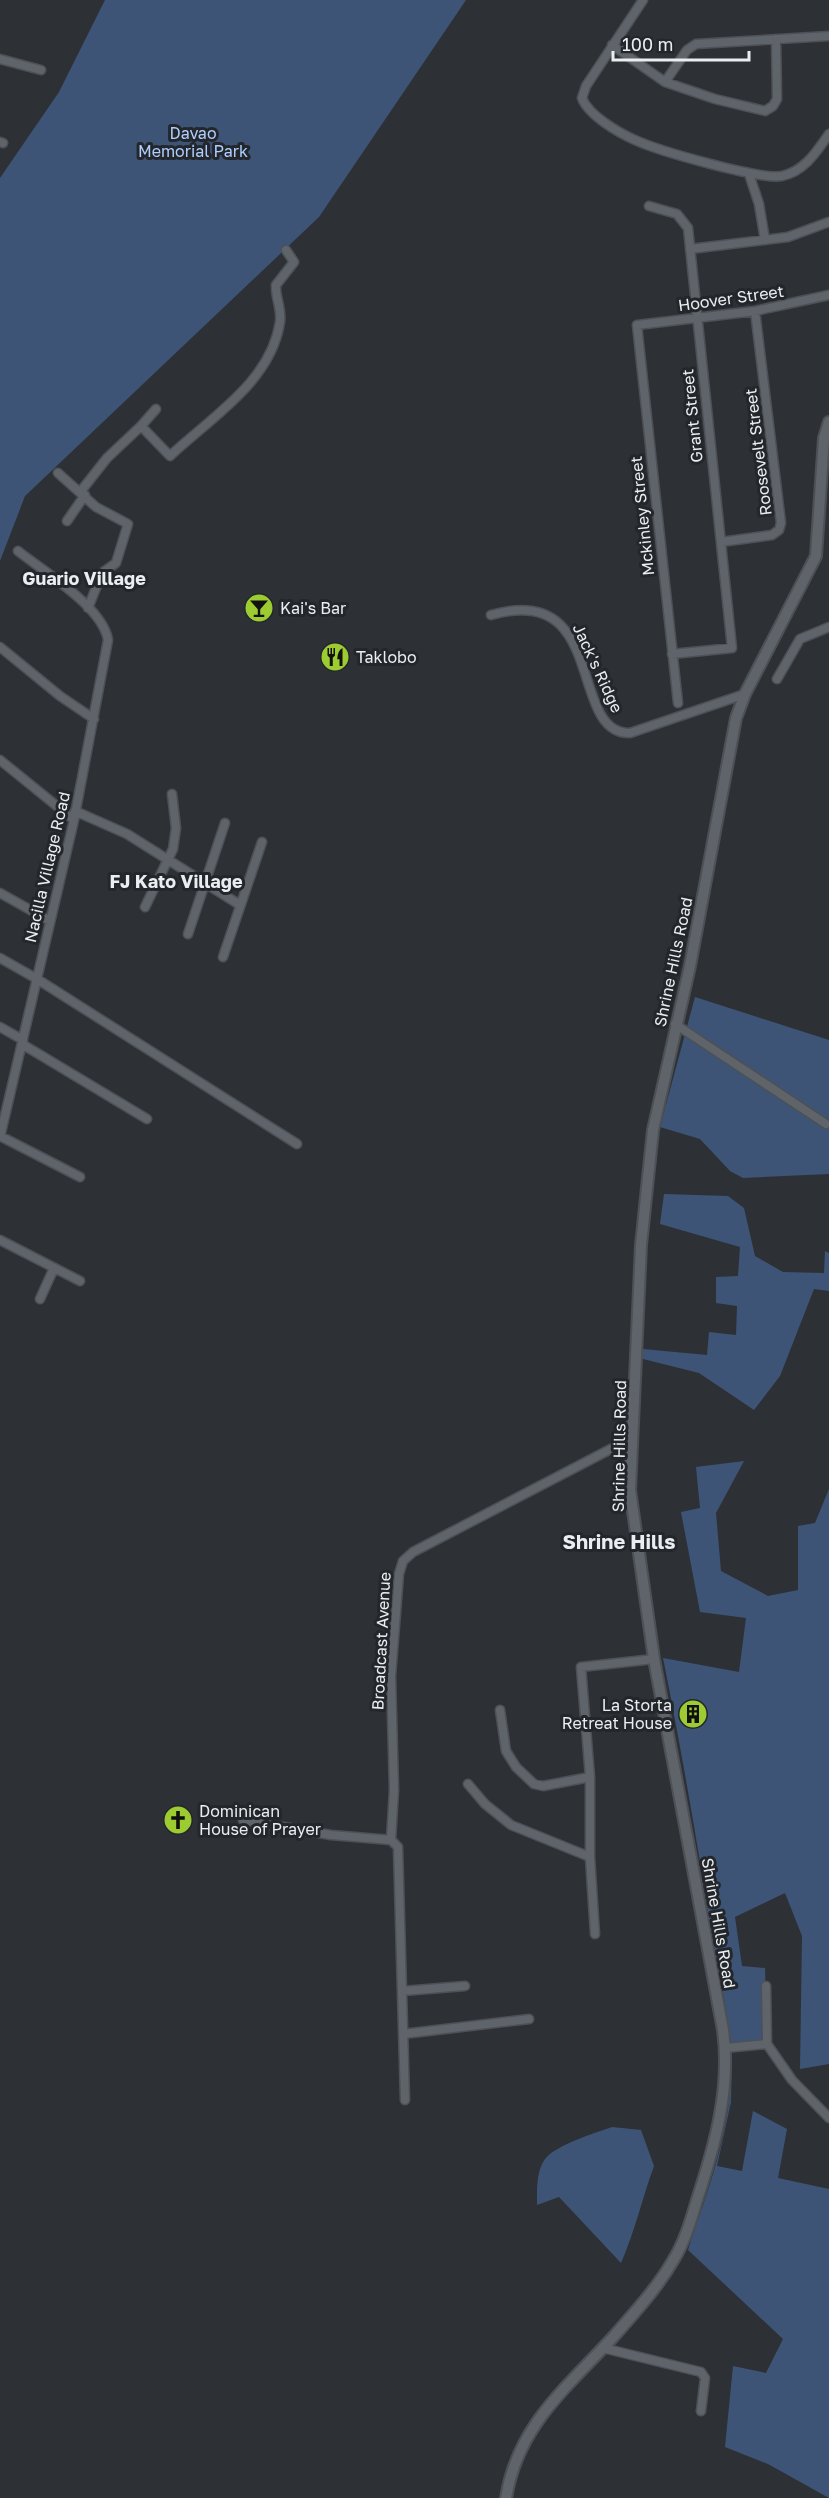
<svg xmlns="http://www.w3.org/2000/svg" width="829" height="2498" font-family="'Golos Text',sans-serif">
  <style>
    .green { fill: #3e5476 }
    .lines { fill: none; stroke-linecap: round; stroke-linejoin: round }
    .minor-casing { stroke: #4d5054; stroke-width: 11 }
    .tertiary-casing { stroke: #4d5054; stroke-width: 14 }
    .minor { stroke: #5f646a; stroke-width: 8 }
    .tertiary { stroke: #5f646a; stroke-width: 10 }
    .labels { text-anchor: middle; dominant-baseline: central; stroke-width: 6; stroke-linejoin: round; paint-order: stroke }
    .park-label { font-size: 16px; fill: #afcfff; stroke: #23272c }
    .street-label { font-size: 16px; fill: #ebeef1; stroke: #23272c }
    .poi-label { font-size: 16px; fill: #ebeef1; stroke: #23272c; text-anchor: start }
    .neighbourhood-label { font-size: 18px; font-weight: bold; fill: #ebeef1; stroke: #23272c }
    .quarter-label { font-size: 20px; font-weight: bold; fill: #ebeef1; stroke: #23272c }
  </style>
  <rect width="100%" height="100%" fill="#2d3136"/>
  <!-- green -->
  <path class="green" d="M 105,0 L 466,0 L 319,217 L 25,496 L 0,561 L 0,178 L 59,92 Z
    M 695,997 L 829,1040 L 829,1174 L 743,1178 L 730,1171 L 700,1139 L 660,1127 Z
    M 664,1194 L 728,1196 L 744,1208 L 755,1256 L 783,1272 L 824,1273 L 825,1251 L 829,1253 L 829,1291 L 814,1289 L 780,1376 L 754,1410 L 699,1373 L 643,1359 L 643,1349 L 707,1355 L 709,1332 L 736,1335 L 737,1306 L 716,1303 L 716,1277 L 738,1276 L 740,1247 L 660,1224 Z
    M 744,1461 L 716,1513 L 721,1571 L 768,1596 L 798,1590 L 798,1526 L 815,1523 L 829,1489 L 829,2064 L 800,2069 L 802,1936 L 785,1893 L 735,1917 L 742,1966 L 765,1968 L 767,2044 L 732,2047 L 731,2102 L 717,2166 L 742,2171 L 753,2111 L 787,2129 L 778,2178 L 829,2189 L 829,2498 L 768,2464 L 725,2447 L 733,2366 L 766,2373 L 783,2339 L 688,2250 C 707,2192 731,2132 731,2070 C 732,2024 719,1976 711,1931 C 697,1840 681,1748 663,1658 L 739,1672 L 746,1618 L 700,1612 L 681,1512 L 700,1508 L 696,1467 Z
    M 612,2127 L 641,2130 L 654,2166 C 642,2199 635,2231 621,2263 L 559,2197 L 537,2205 C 537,2192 536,2171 545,2159 C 556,2145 595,2133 612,2127 Z"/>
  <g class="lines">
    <!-- minor casing -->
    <g class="minor-casing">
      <path id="minor" d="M 643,0 L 586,86 L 582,98 C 588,115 619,133 635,140 C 659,151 760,180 782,176 C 805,171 817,151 829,134
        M 612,45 L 665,82 L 715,99 L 765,111 L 773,106 L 777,99 L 776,39
        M 0,59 L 41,70
        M 665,82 L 687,50 L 696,44 L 829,36
        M 0,142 L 3,143
        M 749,174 L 759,204 L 765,240
        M 649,206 L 677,214 L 688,228 L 732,648 L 672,654
        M 690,249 L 788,237 L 829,222
        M 141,426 L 156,409
        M 58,473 L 96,507 L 128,524 L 116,563 L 102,573 L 88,608
        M 81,491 L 107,458 L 141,426 L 170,456 C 210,418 271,382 280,322 C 282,309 275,297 276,285 L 294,262 L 286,250
        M 67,521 L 85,495
        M 721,542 L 772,535 L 779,530 L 781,523 L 755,311
        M 491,615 C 609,581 567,734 630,733 L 745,694
        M 0,647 L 60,696 L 94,719
        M 777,679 L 800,639 L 829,627
        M 678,703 L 637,325 L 755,311 L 829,295
        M 0,760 L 74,820
        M 75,811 L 127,834 L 240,905
        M 0,893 L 50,921
        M 145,907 L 173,849 L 176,828 L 172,794
        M 188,934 L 225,823
        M 223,957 L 262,842
        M 0,958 L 37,979 L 297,1144
        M 675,1024 L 826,1124
        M 0,1027 L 23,1040
        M 22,1044 L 147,1119
        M 0,1136 L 80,1177
        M 0,1137 L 74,820 L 108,640 C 103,607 43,571 18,551
        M 0,1240 L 80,1281
        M 40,1299 L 54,1268
        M 500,1710 L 506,1751 L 516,1767 L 534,1784 L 543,1786 L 590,1777
        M 468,1784 L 485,1804 L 511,1825 L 590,1857
        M 243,1820 L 331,1835 L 391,1840 L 398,1847 L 405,2100
        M 391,1840 L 394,1790 L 391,1676 L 399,1574 L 403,1561 L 413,1552 L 632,1438
        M 595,1934 L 590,1857 L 590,1777 L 581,1667 L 654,1659
        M 766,1986 L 767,2044 L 792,2080 L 829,2118
        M 403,1991 L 465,1986
        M 403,2034 L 529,2019
        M 725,2048 L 767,2044
        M 603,2348 L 701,2372 L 705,2378 L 701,2411"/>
    </g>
    <!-- tertiary casing -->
    <g class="tertiary-casing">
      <path id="tertiary" d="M 506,2498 C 518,2424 568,2387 615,2335 C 636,2311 658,2287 674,2259 C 685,2241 691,2220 697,2200 C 715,2145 731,2088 723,2030 L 654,1659 L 630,1490 L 641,1245 L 653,1130 L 690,966 L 736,718 L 745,694 L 816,556 L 824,438 L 829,422"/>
    </g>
    <!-- minor -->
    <use href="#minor" class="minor"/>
    <!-- tertiary -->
    <use href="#tertiary" class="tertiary"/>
  </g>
  <!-- icons -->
  <defs>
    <g id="bar-disc" transform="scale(1.5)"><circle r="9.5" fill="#9ccb32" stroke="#23272c"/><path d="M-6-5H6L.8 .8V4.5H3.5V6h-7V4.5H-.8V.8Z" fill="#111"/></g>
    <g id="restaurant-disc" transform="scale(1.5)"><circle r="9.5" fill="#9ccb32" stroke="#23272c"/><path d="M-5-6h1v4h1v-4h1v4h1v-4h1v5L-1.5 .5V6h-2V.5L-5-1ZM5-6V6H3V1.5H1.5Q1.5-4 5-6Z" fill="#111"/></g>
    <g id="building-disc" transform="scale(1.5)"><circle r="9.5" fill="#9ccb32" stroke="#23272c"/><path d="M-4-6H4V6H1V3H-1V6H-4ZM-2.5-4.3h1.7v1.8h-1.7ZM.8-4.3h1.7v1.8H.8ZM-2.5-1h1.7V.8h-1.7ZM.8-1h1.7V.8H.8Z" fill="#111"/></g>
    <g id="church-disc" transform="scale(1.5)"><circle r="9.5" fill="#9ccb32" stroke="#23272c"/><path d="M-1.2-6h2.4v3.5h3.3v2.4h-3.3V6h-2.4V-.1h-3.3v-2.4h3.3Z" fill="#111"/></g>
  </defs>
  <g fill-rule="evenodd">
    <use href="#bar-disc" x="259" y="608"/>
    <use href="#restaurant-disc" x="335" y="657"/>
    <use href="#building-disc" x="693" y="1714"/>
    <use href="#church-disc" x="178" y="1820"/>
  </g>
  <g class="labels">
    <!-- park labels -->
    <g class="park-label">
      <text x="193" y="133">Davao<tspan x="193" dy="18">Memorial Park</tspan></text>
    </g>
    <!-- street labels -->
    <g class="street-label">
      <text transform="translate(731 298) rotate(-8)">Hoover Street</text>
      <text transform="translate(692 416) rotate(-96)">Grant Street</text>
      <text transform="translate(758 452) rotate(-97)">Roosevelt Street</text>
      <text transform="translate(642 516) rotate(-96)">Mckinley Street</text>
      <text transform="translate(598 668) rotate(65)">Jack's Ridge</text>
      <text transform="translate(47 867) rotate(-77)">Nacilla Village Road</text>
      <text transform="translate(673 962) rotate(-78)">Shrine Hills Road</text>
      <text transform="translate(619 1446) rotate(-89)">Shrine Hills Road</text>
      <text transform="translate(381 1641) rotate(-87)">Broadcast Avenue</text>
      <text transform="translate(719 1923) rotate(80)">Shrine Hills Road</text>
    </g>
    <!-- poi labels -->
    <g class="poi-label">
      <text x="280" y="608">Kai's Bar</text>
      <text x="356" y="657">Taklobo</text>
      <text x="672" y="1705" text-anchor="end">La Storta<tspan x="672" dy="18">Retreat House</tspan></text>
      <text x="199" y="1811">Dominican<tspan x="199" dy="18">House of Prayer</tspan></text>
    </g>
    <!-- neighbourhood labels -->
    <g class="neighbourhood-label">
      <text x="84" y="578">Guario Village</text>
      <text x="176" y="881">FJ Kato Village</text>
    </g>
    <!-- quarter labels -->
    <g class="quarter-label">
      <text x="619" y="1541">Shrine Hills</text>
    </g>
  </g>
  <!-- scale -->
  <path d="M613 51v9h136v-9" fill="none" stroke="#ebeef1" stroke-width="3"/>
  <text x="622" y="51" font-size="18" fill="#ebeef1" stroke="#23272c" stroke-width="4.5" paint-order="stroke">100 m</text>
</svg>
